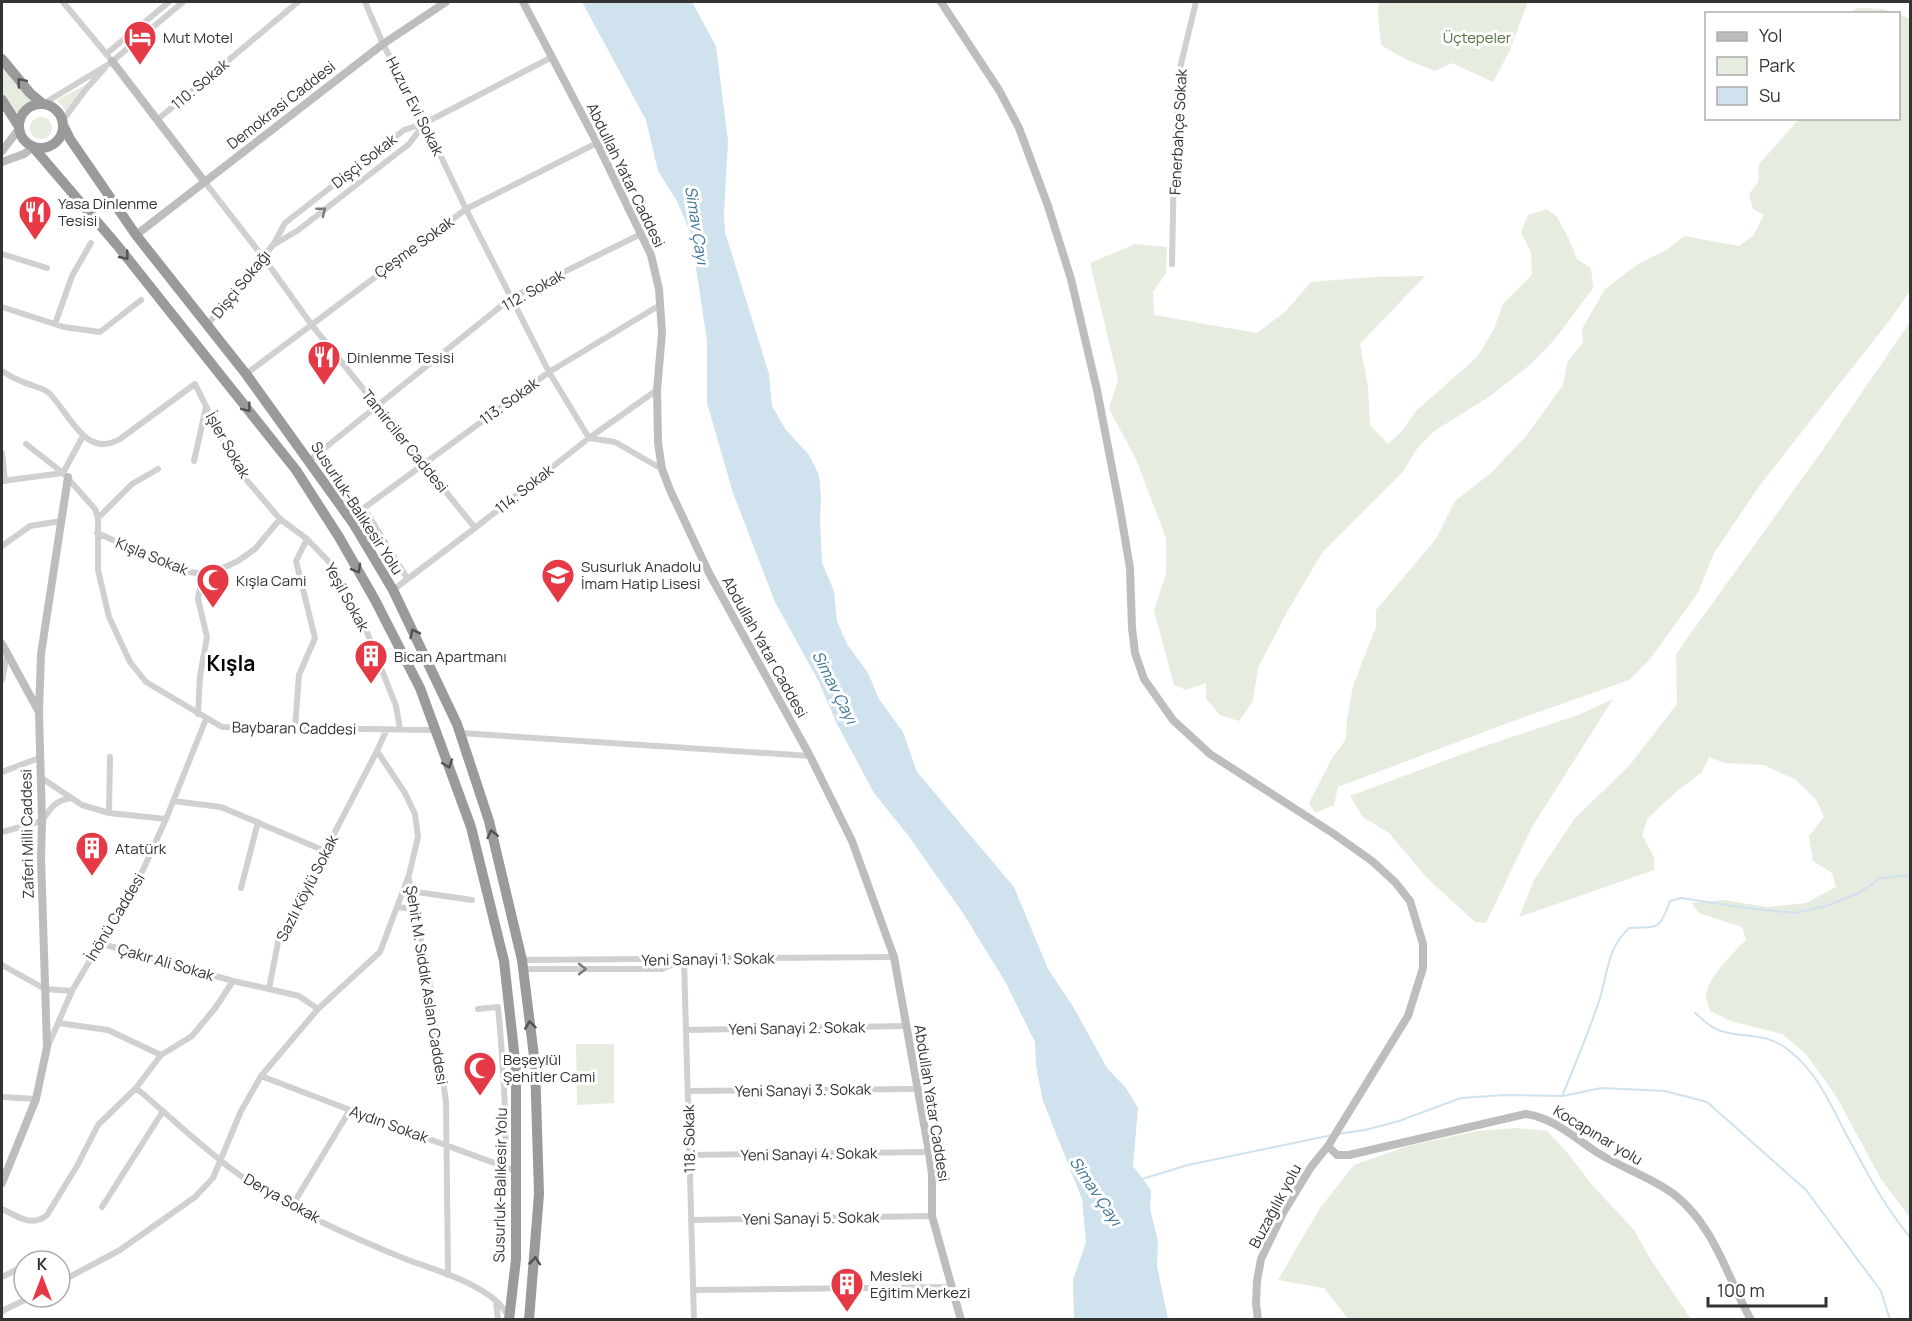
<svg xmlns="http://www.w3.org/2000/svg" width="1912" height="1321" font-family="Manrope,sans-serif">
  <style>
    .green { fill: #e6ecdf }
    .water { fill: #cfe2ee }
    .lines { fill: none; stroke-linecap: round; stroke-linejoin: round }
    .stream { stroke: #cfe2ee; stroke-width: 2 }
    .street { stroke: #d0d0d0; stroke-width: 6 }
    .secondary { stroke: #bdbdbd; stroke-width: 8 }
    .highway { stroke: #9a9a9a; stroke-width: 10 }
    .oneway { stroke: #525252 }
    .oneway2 { stroke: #7a7a7a }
    .labels { text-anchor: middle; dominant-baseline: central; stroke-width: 6; stroke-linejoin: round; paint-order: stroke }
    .poi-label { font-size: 15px; fill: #333; stroke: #fff; text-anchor: start }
    .park-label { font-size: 15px; fill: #56703f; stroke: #fff }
    .street-label { font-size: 15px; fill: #333; stroke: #fff }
    .water-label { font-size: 16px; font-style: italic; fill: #3f7597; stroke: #fff }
    .district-label { font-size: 21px; font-weight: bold; fill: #000; stroke: #fff }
  </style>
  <rect width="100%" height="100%" fill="#fff"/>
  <!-- green -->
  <path class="green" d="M 1379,2 L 1528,2 L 1509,52 L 1493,82 L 1452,63 L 1435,71 L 1405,59 L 1381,45 L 1378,15 Z
    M 1857,8 L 1883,9 L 1896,13 L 1849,13 Z
    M 1899,14 L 1908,18 L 1910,22 L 1910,291 L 1889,321 L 1760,485 L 1714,553 L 1698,593 L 1650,659 L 1629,680 L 1505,724 L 1338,787 L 1334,805 L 1315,813 L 1309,803 L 1331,760 L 1346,739 L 1347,719 L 1353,686 L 1376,627 L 1376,610 L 1436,539 L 1455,501 L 1491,473 L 1527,435 L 1563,385 L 1567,363 L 1583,342 L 1582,329 L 1605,289 L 1638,264 L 1668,249 L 1684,236 L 1739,246 L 1753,236 L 1764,215 L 1753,209 L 1749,194 L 1758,182 L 1759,164 L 1799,119 L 1898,118 Z
    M 2,66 L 32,100 L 15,114 L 2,94 Z
    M 86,85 L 66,111 L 57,100 Z
    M30 128a11 11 0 1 1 22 0a11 11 0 1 1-22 0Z
    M 1547,209 L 1557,217 L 1569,239 L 1577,259 L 1591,268 L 1593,288 L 1555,339 L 1531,364 L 1490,396 L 1433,432 L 1416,450 L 1403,472 L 1322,553 L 1287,612 L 1258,668 L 1253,701 L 1239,721 L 1220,715 L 1206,698 L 1206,683 L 1186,690 L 1174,685 L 1154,610 L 1166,574 L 1166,538 L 1136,459 L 1109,409 L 1118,379 L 1090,263 L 1135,244 L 1167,247 L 1166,273 L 1153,292 L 1154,315 L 1257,333 L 1285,312 L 1311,282 L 1373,277 L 1425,276 L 1360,344 L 1368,387 L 1370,425 L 1388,444 L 1403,430 L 1416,411 L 1477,357 L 1494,329 L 1503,304 L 1532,275 L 1531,252 L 1521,232 L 1528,215 Z
    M 1910,322 L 1910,1218 L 1881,1179 L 1836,1096 L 1806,1054 L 1782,1034 L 1731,1021 L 1710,1011 C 1709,1007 1706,1000 1706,996 C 1707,978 1734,952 1746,940 L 1742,927 L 1699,913 L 1691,903 L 1724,900 L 1767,907 L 1806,903 L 1836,887 L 1832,873 L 1813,861 L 1809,836 L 1824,817 L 1817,801 L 1796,780 L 1764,765 L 1725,763 L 1709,757 L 1702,772 L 1677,791 L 1648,818 L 1642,835 L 1654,857 L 1654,870 L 1519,917 L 1534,880 L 1575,818 L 1629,766 L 1677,704 L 1676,654 L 1824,448 Z
    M 1613,699 L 1532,827 L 1486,923 L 1475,922 L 1426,877 L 1389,833 L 1363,817 L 1350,796 L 1479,748 L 1578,715 Z
    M 576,1044 L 614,1044 L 614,1103 L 577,1105 Z
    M 1516,1128 L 1547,1131 L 1566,1151 L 1593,1186 L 1634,1230 L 1651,1260 L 1691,1319 L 1348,1319 L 1324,1288 L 1278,1280 L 1320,1208 L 1354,1165 L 1405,1147 L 1477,1131 Z"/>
  <!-- water -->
  <path class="water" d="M 582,2 L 692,2 L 716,46 L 728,141 L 724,214 L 725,232 L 769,374 L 772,406 L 786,430 L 809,455 L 819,475 L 821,497 L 820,520 L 822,563 L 834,591 L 837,621 L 847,644 L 868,673 L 879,699 L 903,732 L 917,772 L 1014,887 L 1048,969 L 1074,1008 L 1107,1068 L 1126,1088 L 1138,1108 L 1133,1166 L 1151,1190 L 1150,1209 L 1158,1241 L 1157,1266 L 1168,1319 L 1074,1319 L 1073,1280 L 1086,1242 L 1082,1199 L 1043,1101 L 1036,1066 L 1035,1042 L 1006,983 L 963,913 L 907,834 L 874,793 L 837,724 L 819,682 L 775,602 L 733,493 L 707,403 L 707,341 L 691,234 L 677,201 L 658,171 L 646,120 Z"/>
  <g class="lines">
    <!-- stream -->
    <path class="stream" d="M 1695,1013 C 1702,1019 1709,1026 1718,1030 C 1745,1040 1765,1030 1791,1052 C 1817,1073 1830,1103 1845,1132 C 1865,1169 1883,1205 1910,1237
      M 1563,1094 C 1575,1064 1588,1034 1598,1004 C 1608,976 1606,949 1629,928 C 1658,926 1659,932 1670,901 L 1681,898 L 1746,908 L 1795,913 L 1826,906 L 1859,893 L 1881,878 L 1907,875 L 1910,878
      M 1337,1134 L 1365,1130 L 1399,1121 L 1461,1098 L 1505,1095 L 1563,1096 L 1601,1088 L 1665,1091 L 1707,1102 L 1806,1190 L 1881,1291 L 1890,1320
      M 1142,1179 L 1188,1165 L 1332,1135"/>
    <!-- street -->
    <path class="street" d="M 63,2 L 108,56
      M 365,2 L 383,44 L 425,123 L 466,209 L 549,372 L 589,438 L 615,442 L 662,469
      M 106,54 L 169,2
      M 43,104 L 109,64 L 183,2
      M 63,120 L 86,89 L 104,69
      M 157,120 L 298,2
      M 425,123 L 552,57
      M 204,181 L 263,257 L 311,324 L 475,528
      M 2,254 L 47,268
      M 1172,264 L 1174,162 L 1180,68 L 1196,2
      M 2,307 L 64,327 L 100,332 L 141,300
      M 55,324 L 72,276 L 91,243
      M 208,324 L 273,245 L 285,223 L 404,130 L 425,123 L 409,144 L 297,231 L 273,245
      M 2,371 C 8,375 15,379 23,382 C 31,386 42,387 49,393 C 70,414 85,459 120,439 L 195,384 L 238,470 L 280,519 L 307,539 L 296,561 L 315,638 L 299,675 L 295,728
      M 246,374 L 466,209 L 597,143
      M 26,444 L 63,473 L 95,509 L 98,518 L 98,570 L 109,617 L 130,662 L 146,682 L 222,727 L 436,730
      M 2,453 L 5,481
      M 310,460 L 511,298 L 641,234
      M 194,461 L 206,407
      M 63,473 L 83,436
      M 2,481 L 63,473
      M 98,518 L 132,484 L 158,469
      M 97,533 L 184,571 L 208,575
      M 307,539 L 332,565 L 361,617 L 396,706 L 400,729
      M 2,546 L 30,526 L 61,521
      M 407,578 L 364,508 L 549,372 L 660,305
      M 393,590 L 475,528 L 589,438 L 657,390
      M 2,680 L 7,655
      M 198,714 L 200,676 L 207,637 L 198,599 L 201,582 L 208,575 L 238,561 L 255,549 L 280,519
      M 460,733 L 810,756
      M 2,772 L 39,758
      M 40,777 L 82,805 L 109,813 L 166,819
      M 173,801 L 221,807 L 325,851
      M 109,813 L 110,757
      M 2,832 L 42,821 C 51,808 54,801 71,798
      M 409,879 L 429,979 L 446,1102 L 448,1275
      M 241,888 L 258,822
      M 410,891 L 472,900
      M 397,907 L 414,909
      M 99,943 L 233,981
      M 684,959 L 694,1320
      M 522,960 L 894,957
      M 2,965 L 45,989 L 72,991
      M 523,969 L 662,969 L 680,961
      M 269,989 L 299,996 L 318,1009
      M 478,1009 L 498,1007 C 503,1060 507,1114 505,1167
      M 58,1023 L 108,1030 L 161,1055 L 192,1036 L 216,1007 L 233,981 L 269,989 L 278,942 L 377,751 L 387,729
      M 686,1030 L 907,1026
      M 48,1046 L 72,991 L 143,870 L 166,819 L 206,719
      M 261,1076 L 350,1110 L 516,1171
      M 136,1088 C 171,1117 204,1150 241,1176 C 293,1211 351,1237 408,1260 C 438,1271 496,1287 509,1318
      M 688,1091 L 918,1089
      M 2,1097 L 36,1099
      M 689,1155 L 929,1152
      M 292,1206 L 350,1110
      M 102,1207 L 163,1111
      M 2,1209 C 17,1216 32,1228 47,1215 L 77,1166 L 98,1125 L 136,1088 L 161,1055
      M 691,1220 L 932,1216
      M 2,1277 L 18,1269
      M 60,1282 L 120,1250 L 195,1197 L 213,1178 L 241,1111 L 261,1076 L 318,1009 L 380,952 L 409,875 L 418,837 L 415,814 L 405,793 L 377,751
      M 694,1290 L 951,1287
      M 496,1301 L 498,1320
      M 2,1311 L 31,1297"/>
    <!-- secondary -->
    <path class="secondary" d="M 523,2 L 597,143 L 651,255 L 659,289 L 662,333 L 657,390 L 658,443 L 662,469 L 670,490 L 709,573 L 810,756 L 852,841 L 894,957 L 929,1152 L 932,1175 L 932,1216 L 961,1320
      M 941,2 L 999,90 L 1019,128 L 1048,206 L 1071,279 L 1097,390 L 1120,509 L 1130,568 L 1132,628 L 1135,653 L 1144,679 L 1173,720 L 1210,754 L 1334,834 L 1372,861 L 1395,882 L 1410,901 L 1423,944 L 1423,968 L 1408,1016 L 1328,1146 L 1311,1167 L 1283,1213 L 1261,1259 L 1257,1281 L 1256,1303 L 1258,1320
      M 112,61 L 204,181
      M 2,151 L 19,129
      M 2,162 L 24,154 L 33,147
      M 136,235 L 383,44 L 446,2
      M 2,644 L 39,712
      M 1328,1146 L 1337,1155 L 1349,1155 L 1526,1114 C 1554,1118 1575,1138 1598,1153 C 1622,1168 1653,1178 1675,1195 C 1715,1227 1727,1277 1751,1320
      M 2,1183 L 36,1099 L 47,1047 L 41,858 L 42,821 L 39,712 L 41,654 L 68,477"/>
    <!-- highway -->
    <path class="highway" d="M 2,59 L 30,93 L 43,104
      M 2,100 L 18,125
      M19 126a22 22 0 1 1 44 0a22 22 0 1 1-44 0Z
      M 63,125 L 70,139 L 136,235 L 246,374 L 353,523 L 393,590 L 457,724 L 489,821 L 522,960 L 535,1064 L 539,1194 L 529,1320
      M 33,147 L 117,245 L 296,470 L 339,537 L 375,600 L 420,688 L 471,827 L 504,961 L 516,1069 L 516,1259 L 509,1320"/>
  </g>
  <!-- one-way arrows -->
  <defs><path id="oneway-chevron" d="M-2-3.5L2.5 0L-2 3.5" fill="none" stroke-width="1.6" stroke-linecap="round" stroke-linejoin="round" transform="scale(1.5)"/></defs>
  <g class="oneway">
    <use href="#oneway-chevron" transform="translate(21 82) rotate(-130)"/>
    <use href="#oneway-chevron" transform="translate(125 256) rotate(51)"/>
    <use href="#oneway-chevron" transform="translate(247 408) rotate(52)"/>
    <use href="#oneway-chevron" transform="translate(357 569) rotate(60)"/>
    <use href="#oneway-chevron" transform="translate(414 633) rotate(-116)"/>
    <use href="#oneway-chevron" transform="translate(448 764) rotate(70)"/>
    <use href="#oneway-chevron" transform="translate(492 834) rotate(-103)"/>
    <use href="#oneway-chevron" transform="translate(530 1025) rotate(-97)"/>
    <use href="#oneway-chevron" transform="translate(535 1261) rotate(-86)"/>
  </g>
  <g class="oneway2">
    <use href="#oneway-chevron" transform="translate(322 211) rotate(-38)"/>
    <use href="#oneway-chevron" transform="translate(582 969)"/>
  </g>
  <!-- icons -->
  <defs>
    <g id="hotel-pin" transform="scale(1.725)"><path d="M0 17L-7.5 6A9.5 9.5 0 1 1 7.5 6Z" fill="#e63946" stroke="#fff"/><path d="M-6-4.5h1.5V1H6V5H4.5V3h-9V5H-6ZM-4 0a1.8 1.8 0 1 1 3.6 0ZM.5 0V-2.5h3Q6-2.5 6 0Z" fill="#fff"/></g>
    <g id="restaurant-pin" transform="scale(1.725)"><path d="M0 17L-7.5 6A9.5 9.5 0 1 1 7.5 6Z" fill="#e63946" stroke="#fff"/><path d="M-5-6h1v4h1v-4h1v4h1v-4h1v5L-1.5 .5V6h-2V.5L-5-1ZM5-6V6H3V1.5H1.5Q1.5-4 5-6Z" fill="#fff"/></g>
    <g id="school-pin" transform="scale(1.725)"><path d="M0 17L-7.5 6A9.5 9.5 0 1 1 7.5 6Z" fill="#e63946" stroke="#fff"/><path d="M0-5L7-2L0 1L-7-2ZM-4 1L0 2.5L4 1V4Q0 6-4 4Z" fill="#fff"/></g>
    <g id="mosque-pin" transform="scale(1.725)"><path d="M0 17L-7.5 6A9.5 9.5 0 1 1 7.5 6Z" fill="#e63946" stroke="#fff"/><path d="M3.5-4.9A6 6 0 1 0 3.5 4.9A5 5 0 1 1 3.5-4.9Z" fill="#fff"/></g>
    <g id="building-pin" transform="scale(1.725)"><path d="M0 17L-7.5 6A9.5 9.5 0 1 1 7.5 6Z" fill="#e63946" stroke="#fff"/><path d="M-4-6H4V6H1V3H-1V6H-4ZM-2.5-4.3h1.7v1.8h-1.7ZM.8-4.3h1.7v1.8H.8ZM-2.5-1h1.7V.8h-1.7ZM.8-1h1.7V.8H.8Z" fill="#fff"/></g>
  </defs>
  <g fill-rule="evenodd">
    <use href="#hotel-pin" x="140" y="37"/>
    <use href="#restaurant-pin" x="35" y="212"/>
    <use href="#restaurant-pin" x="324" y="357"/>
    <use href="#school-pin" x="558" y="575"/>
    <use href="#mosque-pin" x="213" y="580"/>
    <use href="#building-pin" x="371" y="656"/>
    <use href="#building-pin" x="92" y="848"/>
    <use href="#mosque-pin" x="480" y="1068"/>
    <use href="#building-pin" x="847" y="1284"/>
  </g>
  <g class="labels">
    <!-- poi labels -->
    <g class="poi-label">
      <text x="163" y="37">Mut Motel</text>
      <text x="58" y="203">Yasa Dinlenme<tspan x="58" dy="17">Tesisi</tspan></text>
      <text x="347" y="357">Dinlenme Tesisi</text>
      <text x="581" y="566">Susurluk Anadolu<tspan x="581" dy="17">İmam Hatip Lisesi</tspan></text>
      <text x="236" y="580">Kışla Cami</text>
      <text x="394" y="656">Bican Apartmanı</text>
      <text x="115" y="848">Atatürk</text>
      <text x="503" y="1059">Beşeylül<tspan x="503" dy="17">Şehitler Cami</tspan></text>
      <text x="870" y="1275">Mesleki<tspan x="870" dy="17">Eğitim Merkezi</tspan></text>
    </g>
    <!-- park labels -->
    <g class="park-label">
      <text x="1477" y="37">Üçtepeler</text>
    </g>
    <!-- street labels -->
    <g class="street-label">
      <text transform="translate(200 84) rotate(-40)">110. Sokak</text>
      <text transform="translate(281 105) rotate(-38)">Demokrasi Caddesi</text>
      <text transform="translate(415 106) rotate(63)">Huzur Evi Sokak</text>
      <text transform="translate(1178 132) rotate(-87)">Fenerbahçe Sokak</text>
      <text transform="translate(364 161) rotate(-38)">Dişçi Sokak</text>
      <text transform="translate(626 175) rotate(64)">Abdullah Yatar Caddesi</text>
      <text transform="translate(414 247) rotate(-36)">Çeşme Sokak</text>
      <text transform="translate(241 284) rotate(-51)">Dişçi Sokağı</text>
      <text transform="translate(533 290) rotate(-29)">112. Sokak</text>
      <text transform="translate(509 401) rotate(-36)">113. Sokak</text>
      <text transform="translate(405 441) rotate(51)">Tamirciler Caddesi</text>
      <text transform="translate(228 445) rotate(60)">İşler Sokak</text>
      <text transform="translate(524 489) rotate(-38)">114. Sokak</text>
      <text transform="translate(357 508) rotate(57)">Susurluk-Balıkesir Yolu</text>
      <text transform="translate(152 556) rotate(22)">Kışla Sokak</text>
      <text transform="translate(347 597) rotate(61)">Yeşil Sokak</text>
      <text transform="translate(765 647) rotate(61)">Abdullah Yatar Caddesi</text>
      <text transform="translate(294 728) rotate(1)">Baybaran Caddesi</text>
      <text transform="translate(27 834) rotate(-91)">Zaferi Milli Caddesi</text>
      <text transform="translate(307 888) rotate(-63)">Sazlı Köylü Sokak</text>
      <text transform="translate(115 917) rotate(-59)">İnönü Caddesi</text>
      <text transform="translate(708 959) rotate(-1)">Yeni Sanayi 1. Sokak</text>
      <text transform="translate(166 962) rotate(16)">Çakır Ali Sokak</text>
      <text transform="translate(427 985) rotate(81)">Şehit M. Sıddık Aslan Caddesi</text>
      <text transform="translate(797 1028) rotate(-1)">Yeni Sanayi 2. Sokak</text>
      <text transform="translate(803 1090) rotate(-1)">Yeni Sanayi 3. Sokak</text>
      <text transform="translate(932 1103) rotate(81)">Abdullah Yatar Caddesi</text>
      <text transform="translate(389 1124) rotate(20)">Aydın Sokak</text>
      <text transform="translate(1598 1135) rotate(31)">Kocapınar yolu</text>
      <text transform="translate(689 1139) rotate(-91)">118. Sokak</text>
      <text transform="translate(809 1154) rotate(-1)">Yeni Sanayi 4. Sokak</text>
      <text transform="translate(500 1185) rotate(-89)">Susurluk-Balıkesir Yolu</text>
      <text transform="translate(282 1198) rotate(29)">Derya Sokak</text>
      <text transform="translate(1275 1206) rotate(-62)">Buzağılık yolu</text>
      <text transform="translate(811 1218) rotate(-1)">Yeni Sanayi 5. Sokak</text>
    </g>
    <!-- water labels -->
    <g class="water-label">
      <text transform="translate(697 225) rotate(81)">Simav Çayı</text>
      <text transform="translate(835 687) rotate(63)">Simav Çayı</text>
      <text transform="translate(1096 1191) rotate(56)">Simav Çayı</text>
    </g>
    <!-- district labels -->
    <g class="district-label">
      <text x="231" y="663">Kışla</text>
    </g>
  </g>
  <!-- border -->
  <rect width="1912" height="1321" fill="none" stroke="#333333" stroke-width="6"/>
  <!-- legend -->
  <rect x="1705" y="12" width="195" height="108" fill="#ffffff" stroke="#adadad" stroke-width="1.5"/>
  <rect x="1717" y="32" width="30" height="9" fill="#bdbdbd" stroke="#adadad" stroke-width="1.5"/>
  <text x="1759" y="42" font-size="18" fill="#333333">Yol</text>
  <rect x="1717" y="57" width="30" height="18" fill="#e6ecdf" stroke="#adadad" stroke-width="1.5"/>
  <text x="1759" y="72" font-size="18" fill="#333333">Park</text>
  <rect x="1717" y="87" width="30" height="18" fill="#cfe2ee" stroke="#adadad" stroke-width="1.5"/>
  <text x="1759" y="102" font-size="18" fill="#333333">Su</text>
  <!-- north arrow -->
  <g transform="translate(42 1279)"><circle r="28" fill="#ffffff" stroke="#adadad" stroke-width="1.5"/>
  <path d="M0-4.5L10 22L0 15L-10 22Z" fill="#e63946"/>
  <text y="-9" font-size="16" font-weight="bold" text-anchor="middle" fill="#333333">K</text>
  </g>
  <!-- scale -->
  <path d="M1708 1297v9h118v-9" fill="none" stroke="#333333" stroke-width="3"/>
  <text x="1717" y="1297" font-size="18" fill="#333333" stroke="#ffffff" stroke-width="4.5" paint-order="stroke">100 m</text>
</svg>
